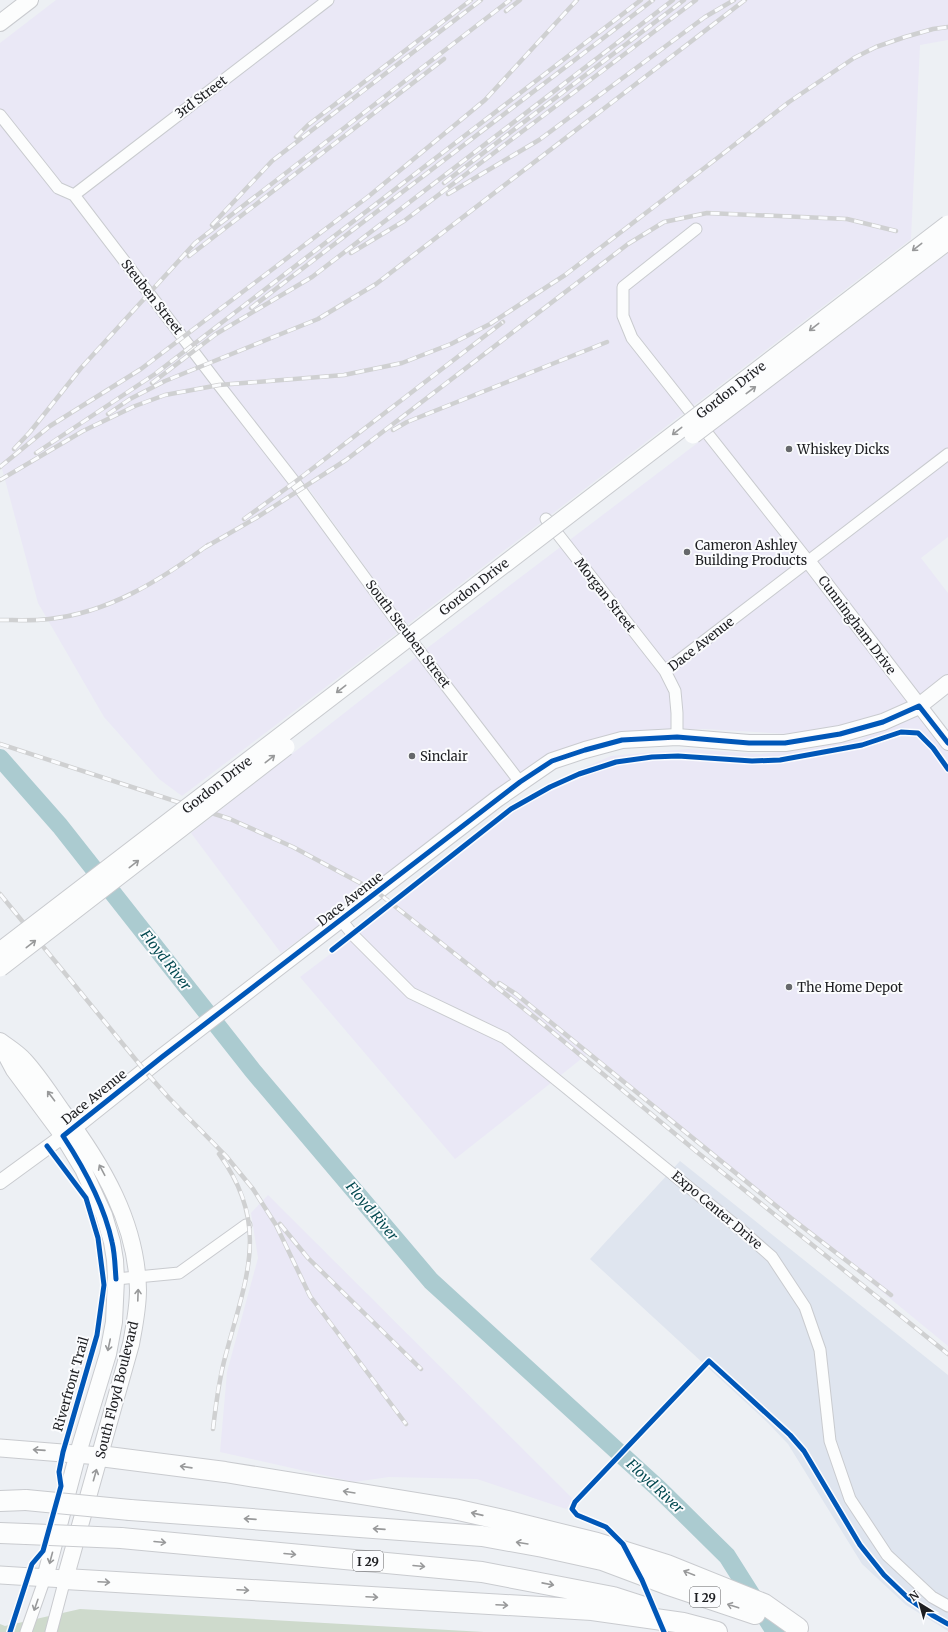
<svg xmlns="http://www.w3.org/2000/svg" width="948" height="1632" font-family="Merriweather,serif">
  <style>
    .built { fill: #dfe5ef }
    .industrial { fill: #eae8f6 }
    .green { fill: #cedacc }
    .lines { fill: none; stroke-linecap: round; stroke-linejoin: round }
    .river { stroke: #abcbd0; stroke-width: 18 }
    .minor-casing { stroke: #c9cbcf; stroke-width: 13 }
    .tertiary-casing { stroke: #c9cbcf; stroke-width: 16 }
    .secondary-casing { stroke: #c9cbcf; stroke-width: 18 }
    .primary-casing { stroke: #c9cbcf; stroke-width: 19 }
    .motorway-casing { stroke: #c9cbcf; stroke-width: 22 }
    .minor { stroke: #fcfdfd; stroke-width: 11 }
    .tertiary { stroke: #fcfdfd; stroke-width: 14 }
    .secondary { stroke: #fcfdfd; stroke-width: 16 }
    .primary { stroke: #fcfdfd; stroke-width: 17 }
    .motorway { stroke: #fcfdfd; stroke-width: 20 }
    .rail-casing { stroke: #cfd0d1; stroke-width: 4.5 }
    .rail { stroke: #fbfcfe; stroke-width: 3; stroke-dasharray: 9; stroke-linecap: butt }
    .primary-bridge-casing { stroke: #c9cbcf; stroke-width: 19; stroke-linecap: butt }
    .motorway-bridge-casing { stroke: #c9cbcf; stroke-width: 22; stroke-linecap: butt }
    .primary-bridge { stroke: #fcfdfd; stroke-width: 17 }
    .motorway-bridge { stroke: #fcfdfd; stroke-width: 20 }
    .cycleway-casing { stroke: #fbfcfe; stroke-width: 8 }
    .cycleway { stroke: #0057b8; stroke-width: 5 }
    .oneway { stroke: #98999a }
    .poi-dot { fill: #66686b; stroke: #fbfcfe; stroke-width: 1.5 }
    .labels { text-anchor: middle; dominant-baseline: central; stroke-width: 4; stroke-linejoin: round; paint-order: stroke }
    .shield { fill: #fbfcfe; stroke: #606163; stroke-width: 1 }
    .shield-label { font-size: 12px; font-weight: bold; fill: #1d1e21 }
    .street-label { font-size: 13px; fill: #1d1e21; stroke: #fbfcfe }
    .poi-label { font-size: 13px; fill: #1d1e21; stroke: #fbfcfe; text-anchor: start }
    .water-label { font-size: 14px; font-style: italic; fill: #034950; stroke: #fbfcfe }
  </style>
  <rect width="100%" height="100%" fill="#edf0f4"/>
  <!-- built -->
  <path class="built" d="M 680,1161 L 948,1375 L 948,1631 L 906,1605 L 862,1564 L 788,1444 L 768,1423 L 590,1259 Z"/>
  <!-- industrial -->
  <path class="industrial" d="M 56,0 L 948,0 L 948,40 L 920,45 L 911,239 L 407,625 L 309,489 L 299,497 L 397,633 L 182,796 L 159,779 L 104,717 L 38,603 L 0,461 L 0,43 Z
    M 948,253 L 948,537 L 921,558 L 948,593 L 948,676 L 903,706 L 850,725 L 789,734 L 705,729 L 638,731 L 579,744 L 433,840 L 281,953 L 191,833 L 426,649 Z
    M 920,709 L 948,747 L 948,1346 L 590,1052 L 455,1159 L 300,977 L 404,898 L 548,783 L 611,756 L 688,749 L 760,754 L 807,749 L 861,739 Z
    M 268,1195 L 574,1500 L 566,1509 L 477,1479 L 389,1477 L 354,1482 L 220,1452 L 227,1372 L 258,1258 L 251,1213 Z"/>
  <!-- green -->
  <path class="green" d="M 80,1609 L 484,1632 L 0,1632 L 0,1624 L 5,1626 Z"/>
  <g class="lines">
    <!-- river -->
    <path class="river" d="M 0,758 L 60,826 L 253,1071 L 431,1281 L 660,1490 L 727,1556 L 775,1632"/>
    <!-- minor casing -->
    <g class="minor-casing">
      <path id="minor" d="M 0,115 L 58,188 L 74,195 L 219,385 L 300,489 L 398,623 L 520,782
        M 74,195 L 328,0
        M 696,229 L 623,287 L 623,316 L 632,338 L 809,562
        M 546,519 L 665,671
        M 677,737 L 677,713 L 675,691 L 665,671 L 948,454
        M 341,920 L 354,936 L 411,993 L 505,1038 L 739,1228 L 772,1257 L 805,1307 L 820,1350 L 830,1441 L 850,1499 L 887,1555 L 932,1597 L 948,1606
        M 116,1279 L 179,1273 L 246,1225
        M 26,1632 L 45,1578
        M 51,1632 L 65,1579"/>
    </g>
    <!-- tertiary casing -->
    <g class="tertiary-casing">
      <path id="tertiary" d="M 809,562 L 948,743
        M 0,1182 L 63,1136"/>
    </g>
    <!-- secondary casing -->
    <g class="secondary-casing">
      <path id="secondary" d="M 0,23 L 30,0
        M 0,1041 C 8,1047 18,1053 24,1060 C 38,1075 50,1094 62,1111 C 102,1164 137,1223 138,1290 C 138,1309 134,1327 131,1344 L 65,1579
        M 0,1044 L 14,1070 L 63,1136 L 83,1169 L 104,1215 L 112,1242 L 115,1260 L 116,1279 L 114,1322 L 108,1354 L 78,1453 L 45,1578
        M 63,1136 L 162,1057 L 497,799 L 552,761 L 585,750 L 622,740 L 677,737 L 749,743 L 785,743 L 840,734 L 883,722 L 919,706 L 948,683"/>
    </g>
    <!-- primary casing -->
    <g class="primary-casing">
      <path id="primary" d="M 0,1448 L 100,1456
        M 0,1575 L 65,1579"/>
    </g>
    <!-- motorway casing -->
    <g class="motorway-casing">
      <path id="motorway" d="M 100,1456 L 225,1472 L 454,1509 L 512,1522 L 597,1543 L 667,1565 L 764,1604 L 798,1628
        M 0,1501 L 26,1500
        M 130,1510 L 482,1536 L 543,1547 L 602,1560 L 666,1584 L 755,1614
        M 0,1533 L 26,1534
        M 121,1538 L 482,1572 L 613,1597 L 644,1607
        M 65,1579 L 592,1610 L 683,1623 L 717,1632"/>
    </g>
    <!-- minor -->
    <use href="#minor" class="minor"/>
    <!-- tertiary -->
    <use href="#tertiary" class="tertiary"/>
    <!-- secondary -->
    <use href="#secondary" class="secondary"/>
    <!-- primary -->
    <use href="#primary" class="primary"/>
    <!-- motorway -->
    <use href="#motorway" class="motorway"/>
    <!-- rail casing -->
    <g class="rail-casing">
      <path id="rail" d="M 506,11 L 520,0
        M 296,137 L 308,125 L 471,0
        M 444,183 L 684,0
        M 448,194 L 539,140 L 705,17 L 734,0
        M 212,225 L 272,161 L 481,0
        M 351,253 L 404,221 L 696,0
        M 189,256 L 444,59
        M 251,308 L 653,0
        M 152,383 L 216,334 L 312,277 L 673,0
        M 108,414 L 130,399 L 165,381 L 318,319 L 376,284 L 745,0
        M 393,430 L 407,422 L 607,342
        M 14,449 L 30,432 L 81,368 L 195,243 L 510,0
        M 36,453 L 155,374 L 641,0
        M 0,467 L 50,426 L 141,369 L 369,196 L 485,100 L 577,0
        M 0,480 L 83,431 L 135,406 L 165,395 L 219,385 L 344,375 L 402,363 L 451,344 L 490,324 L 565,275 L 720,156 L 789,102 L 854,58 L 876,47 L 905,37 L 933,29 L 948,27
        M 244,519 L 295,482 L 503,322
        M 204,548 L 256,518 L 346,460 L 628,244 L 664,222 L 707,213 L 847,219 L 896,231
        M 0,620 C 16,620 33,621 49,619 C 108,613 161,580 208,545
        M 0,744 L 230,819 L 293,847 L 377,892 L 538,1020 L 697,1152 L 948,1354
        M 0,894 L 145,1071 L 169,1098 L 226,1156 L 253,1189 L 276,1225 L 310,1296 L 406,1424
        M 499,983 L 516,994 L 791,1218 L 891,1295
        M 280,1224 L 308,1258 L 421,1369
        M 213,1429 C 216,1403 219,1378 226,1354 C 246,1278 271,1225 219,1154"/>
    </g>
    <!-- rail -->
    <use href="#rail" class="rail"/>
    <!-- primary-bridge casing -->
    <g class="primary-bridge-casing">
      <path id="primary-bridge" d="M 693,435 L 948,241
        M 0,951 L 948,224
        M 0,968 L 286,747"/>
    </g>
    <!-- motorway-bridge casing -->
    <g class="motorway-bridge-casing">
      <path id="motorway-bridge" d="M 26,1500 L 130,1510
        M 26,1534 L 121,1538"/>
    </g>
    <!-- primary-bridge -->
    <use href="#primary-bridge" class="primary-bridge"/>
    <!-- motorway-bridge -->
    <use href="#motorway-bridge" class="motorway-bridge"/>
    <!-- cycleway casing -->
    <g class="cycleway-casing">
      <path id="cycleway" d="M 332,950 L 511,809 L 550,787 L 579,774 L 616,762 L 652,757 L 678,756 L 752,761 L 780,760 L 862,745 L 901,732 L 918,733 L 933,748 L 948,769
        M 116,1279 C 115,1267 115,1254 112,1242 C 104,1204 84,1168 63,1136 L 162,1057 L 520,782 L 552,761 L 585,750 L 622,740 L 677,737 L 749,743 L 785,743 L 840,734 L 883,722 L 919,706 L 948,743
        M 10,1632 L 32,1564 L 43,1551 L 61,1486 L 59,1472 L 63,1452 L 97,1335 L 104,1285 L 98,1238 L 86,1198 L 47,1146
        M 664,1632 L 642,1580 L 623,1544 L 606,1527 L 577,1515 L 572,1509 L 575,1502 L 709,1361 L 790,1435 L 804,1451 L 860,1545 L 884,1575 L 909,1599 L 932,1615 L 948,1624"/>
    </g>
    <!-- cycleway -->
    <use href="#cycleway" class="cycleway"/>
  </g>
  <!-- one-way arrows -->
  <defs><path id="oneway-shaft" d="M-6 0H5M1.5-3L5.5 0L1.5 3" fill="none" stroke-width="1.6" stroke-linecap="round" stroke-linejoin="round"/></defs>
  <g class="oneway">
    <use href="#oneway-shaft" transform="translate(917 247) rotate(142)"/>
    <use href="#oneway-shaft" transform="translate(814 327) rotate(142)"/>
    <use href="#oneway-shaft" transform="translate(751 390) rotate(-37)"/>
    <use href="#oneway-shaft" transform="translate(677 431) rotate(142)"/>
    <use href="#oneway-shaft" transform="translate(341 689) rotate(142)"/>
    <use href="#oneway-shaft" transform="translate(270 759) rotate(-38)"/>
    <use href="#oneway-shaft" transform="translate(134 864) rotate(-38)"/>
    <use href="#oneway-shaft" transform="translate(31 944) rotate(-38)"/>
    <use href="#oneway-shaft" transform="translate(51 1096) rotate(-127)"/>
    <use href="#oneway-shaft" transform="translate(102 1170) rotate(-118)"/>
    <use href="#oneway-shaft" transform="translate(138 1295) rotate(-88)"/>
    <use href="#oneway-shaft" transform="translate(109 1345) rotate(102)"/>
    <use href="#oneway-shaft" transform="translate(39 1450) rotate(-176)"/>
    <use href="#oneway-shaft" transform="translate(186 1467) rotate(-172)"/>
    <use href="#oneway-shaft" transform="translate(95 1475) rotate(-74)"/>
    <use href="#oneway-shaft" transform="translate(349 1492) rotate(-171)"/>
    <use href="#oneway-shaft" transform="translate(477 1514) rotate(-167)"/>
    <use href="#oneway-shaft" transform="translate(250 1519) rotate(-176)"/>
    <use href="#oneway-shaft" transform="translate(379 1529) rotate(-176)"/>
    <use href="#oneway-shaft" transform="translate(160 1542) rotate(5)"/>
    <use href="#oneway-shaft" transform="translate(522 1543) rotate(-171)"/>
    <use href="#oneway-shaft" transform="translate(290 1554) rotate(5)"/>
    <use href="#oneway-shaft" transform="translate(51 1558) rotate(105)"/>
    <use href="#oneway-shaft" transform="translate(419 1566) rotate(5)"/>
    <use href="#oneway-shaft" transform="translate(689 1573) rotate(-158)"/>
    <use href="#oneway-shaft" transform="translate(104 1582) rotate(3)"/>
    <use href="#oneway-shaft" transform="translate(548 1584) rotate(11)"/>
    <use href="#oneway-shaft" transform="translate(243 1590) rotate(3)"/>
    <use href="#oneway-shaft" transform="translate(372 1597) rotate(3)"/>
    <use href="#oneway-shaft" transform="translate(36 1605) rotate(109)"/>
    <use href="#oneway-shaft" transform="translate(502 1605) rotate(3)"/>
    <use href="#oneway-shaft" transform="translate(733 1606) rotate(-162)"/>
  </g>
  <!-- markers -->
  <g class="poi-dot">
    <circle cx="789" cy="449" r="4"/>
    <circle cx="687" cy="552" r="4"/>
    <circle cx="412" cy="756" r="4"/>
    <circle cx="789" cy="987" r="4"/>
  </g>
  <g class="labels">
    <!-- shield labels -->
    <g class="shield">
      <rect x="353" y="1551" width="30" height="20" rx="3"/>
      <rect x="690" y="1587" width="30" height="20" rx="3"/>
    </g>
    <g class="shield-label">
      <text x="368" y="1561">I 29</text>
      <text x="705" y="1597">I 29</text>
    </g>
    <!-- street labels -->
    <g class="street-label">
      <text transform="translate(201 97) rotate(-37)">3rd Street</text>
      <text transform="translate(152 297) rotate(52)">Steuben Street</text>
      <text transform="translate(731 390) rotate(-38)">Gordon Drive</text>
      <text transform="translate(474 587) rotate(-38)">Gordon Drive</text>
      <text transform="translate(605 595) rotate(52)">Morgan Street</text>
      <text transform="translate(857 625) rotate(53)">Cunningham Drive</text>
      <text transform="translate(408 634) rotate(53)">South Steuben Street</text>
      <text transform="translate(701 644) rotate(-38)">Dace Avenue</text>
      <text transform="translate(217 785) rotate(-38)">Gordon Drive</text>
      <text transform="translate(350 899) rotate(-38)">Dace Avenue</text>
      <text transform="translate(94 1097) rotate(-39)">Dace Avenue</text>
      <text transform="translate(717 1210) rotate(40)">Expo Center Drive</text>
      <text transform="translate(71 1384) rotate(-74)">Riverfront Trail</text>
      <text transform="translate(117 1390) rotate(-76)">South Floyd Boulevard</text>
    </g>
    <!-- poi labels -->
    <g class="poi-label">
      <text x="797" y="449">Whiskey Dicks</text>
      <text x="695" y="545">Cameron Ashley<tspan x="695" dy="15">Building Products</tspan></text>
      <text x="420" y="756">Sinclair</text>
      <text x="797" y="987">The Home Depot</text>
    </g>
    <!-- water labels -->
    <g class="water-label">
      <text transform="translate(166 960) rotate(52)">Floyd River</text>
      <text transform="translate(372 1211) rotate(50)">Floyd River</text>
      <text transform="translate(655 1486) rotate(43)">Floyd River</text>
    </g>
  </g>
  <!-- north arrow -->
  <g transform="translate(920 1604) rotate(323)" stroke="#fbfcfe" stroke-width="3" paint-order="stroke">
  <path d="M0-3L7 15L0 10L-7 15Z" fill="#1d1e21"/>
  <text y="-6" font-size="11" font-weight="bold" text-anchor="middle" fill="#1d1e21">N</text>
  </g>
</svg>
